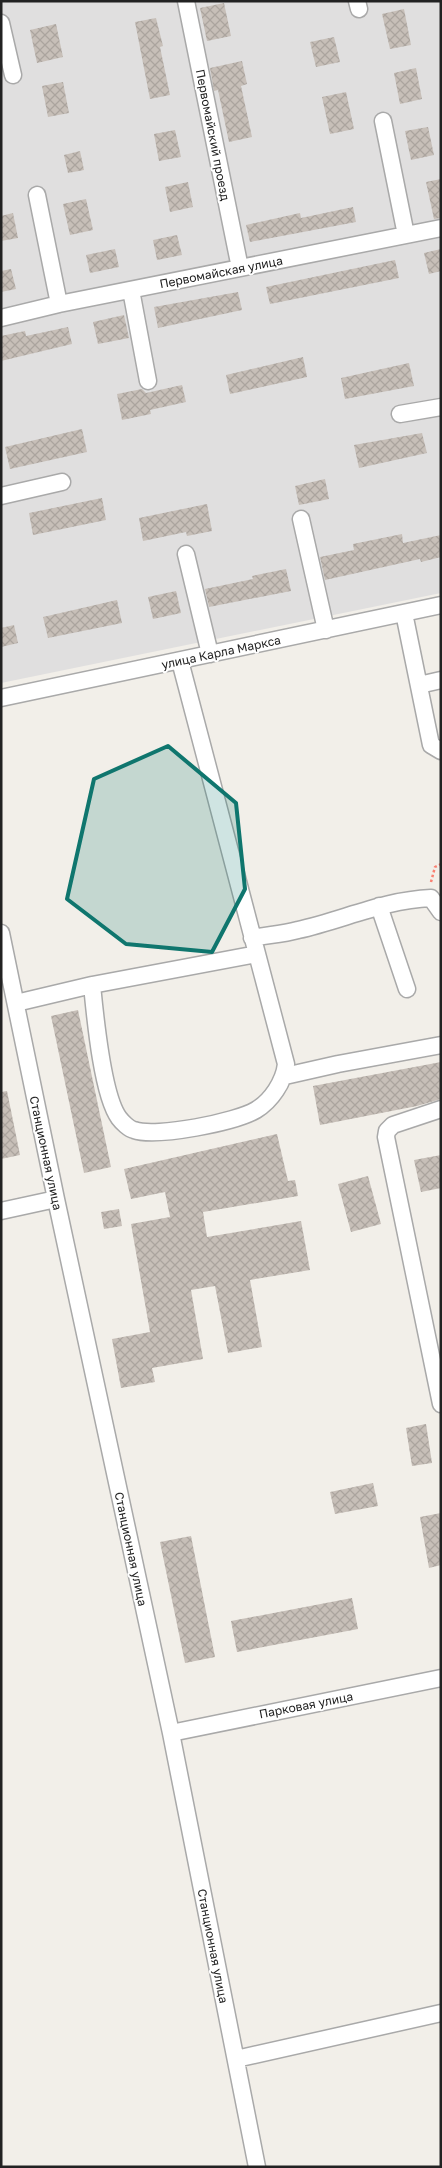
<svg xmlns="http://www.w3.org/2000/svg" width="442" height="2168" font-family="'Golos Text',sans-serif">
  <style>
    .residential { fill: #e0dfdf }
    .building { fill: url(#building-cross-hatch) }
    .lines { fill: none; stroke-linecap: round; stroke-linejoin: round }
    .minor-casing { stroke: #a9a9a9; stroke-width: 19 }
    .path { stroke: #fa8072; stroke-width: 2.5; stroke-dasharray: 2.5 2.5; stroke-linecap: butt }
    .minor { stroke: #fff; stroke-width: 16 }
    .marked { fill: #0f766e; fill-opacity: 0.2; stroke: #0f766e; stroke-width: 4; stroke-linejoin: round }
    .labels { text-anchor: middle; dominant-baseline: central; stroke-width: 4; stroke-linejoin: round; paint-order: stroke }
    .street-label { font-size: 12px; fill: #222; stroke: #fff }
  </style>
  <defs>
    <pattern id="building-cross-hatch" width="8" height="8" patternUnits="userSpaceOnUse" patternTransform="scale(1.25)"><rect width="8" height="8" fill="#c7bfb8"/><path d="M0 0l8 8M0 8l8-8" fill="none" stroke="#aba49e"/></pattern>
  </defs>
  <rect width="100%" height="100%" fill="#f2efe9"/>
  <!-- residential -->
  <path class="residential" d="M 1,1 L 441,1 L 441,593 L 1,683 Z"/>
  <!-- building -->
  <path class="building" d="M 224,3 L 231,36 L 207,41 L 200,8 Z
    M 404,9 L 411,45 L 390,49 L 382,14 Z
    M 156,18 L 163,46 L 160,47 L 170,95 L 150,99 L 135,22 Z
    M 56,24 L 63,57 L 37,63 L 30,30 Z
    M 334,37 L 340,62 L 316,67 L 310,42 Z
    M 242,61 L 247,84 L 241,86 L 252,137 L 229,142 L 218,90 L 214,91 L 210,68 Z
    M 416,68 L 422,99 L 400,104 L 394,73 Z
    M 63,82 L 69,113 L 48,117 L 42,86 Z
    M 346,92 L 354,129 L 330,134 L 322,97 Z
    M 428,127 L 434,155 L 411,160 L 405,131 Z
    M 175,130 L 181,157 L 159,161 L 154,134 Z
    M 80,151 L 84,170 L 68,173 L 64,155 Z
    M 441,179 L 441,218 L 434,219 L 426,182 Z
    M 188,182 L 193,207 L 170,212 L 165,187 Z
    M 86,199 L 93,230 L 70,235 L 63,204 Z
    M 353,207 L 356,222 L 250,242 L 246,225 L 300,213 L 301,218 Z
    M 13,213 L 18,238 L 1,241 L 1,216 Z
    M 177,235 L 182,255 L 157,260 L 153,240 Z
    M 115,249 L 119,267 L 90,273 L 86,255 Z
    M 441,249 L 441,271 L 429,274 L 424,253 Z
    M 395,260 L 399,278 L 270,304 L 266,287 Z
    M 11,269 L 16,289 L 1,292 L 1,271 Z
    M 238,292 L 242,310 L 158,328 L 154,307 Z
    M 124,315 L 129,338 L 98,344 L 93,322 Z
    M 68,327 L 72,344 L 1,361 L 1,336 L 25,331 L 26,336 Z
    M 303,357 L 307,377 L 230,394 L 226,375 Z
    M 409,363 L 414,386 L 345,399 L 341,378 Z
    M 182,385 L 186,402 L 150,410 L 151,414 L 122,420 L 117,394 L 142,389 L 146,393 Z
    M 82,429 L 87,452 L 10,469 L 5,447 Z
    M 422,433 L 427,453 L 359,468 L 354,445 Z
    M 325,479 L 329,499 L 299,505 L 295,486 Z
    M 102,498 L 106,520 L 33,535 L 29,513 Z
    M 207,504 L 212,531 L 187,536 L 186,532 L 143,541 L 139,518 Z
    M 402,534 L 403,543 L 441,535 L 441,557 L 421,562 L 420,559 L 325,580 L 320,557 L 354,550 L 353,544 Z
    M 286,569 L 291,591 L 209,607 L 205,589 L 253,579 L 252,576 Z
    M 176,591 L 181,613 L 153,619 L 148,597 Z
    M 117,600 L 122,623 L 48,638 L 43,617 Z
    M 14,625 L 18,643 L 1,647 L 1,628 Z
    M 78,1010 L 111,1167 L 84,1173 L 51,1016 Z
    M 441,1062 L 441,1099 L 417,1106 L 320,1125 L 313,1086 Z
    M 7,1091 L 20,1155 L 1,1159 L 1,1092 Z
    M 277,1134 L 288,1181 L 295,1180 L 298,1196 L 203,1212 L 207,1237 L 301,1221 L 310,1270 L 250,1280 L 262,1347 L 228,1353 L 215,1286 L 191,1290 L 203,1359 L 152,1368 L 155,1382 L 121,1388 L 112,1339 L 150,1332 L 131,1224 L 170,1217 L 165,1192 L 131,1199 L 124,1169 Z
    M 441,1155 L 441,1188 L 421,1192 L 414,1160 Z
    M 368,1176 L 381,1224 L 351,1232 L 338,1184 Z
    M 119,1209 L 122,1226 L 104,1229 L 101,1212 Z
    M 426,1424 L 432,1463 L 412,1466 L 406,1428 Z
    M 373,1483 L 378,1506 L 335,1514 L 330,1492 Z
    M 441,1513 L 441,1565 L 429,1568 L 420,1517 Z
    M 191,1536 L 215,1657 L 185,1663 L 160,1542 Z
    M 352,1598 L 358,1629 L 237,1652 L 231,1621 Z"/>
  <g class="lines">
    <!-- minor casing -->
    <g class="minor-casing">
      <path id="minor" d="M 186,1 L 240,268
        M 357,1 L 359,9
        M 1,23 L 13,75
        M 383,121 L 406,235
        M 37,195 L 59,304
        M 131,290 L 148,381
        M 1,318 L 59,304 L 441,228
        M 400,414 L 441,407
        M 1,496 L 62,482
        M 301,519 L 326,630
        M 186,554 L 210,654
        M 404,613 L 431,745 L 441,751
        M 419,685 L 441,680
        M 1,698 L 441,605
        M 379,906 L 407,989
        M 1,933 L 56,1199 L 171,1733 L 257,2167
        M 252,938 C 268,935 283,934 298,930 C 343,920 384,900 431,898 L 441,912
        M 92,985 C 95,1015 102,1095 119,1118 C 122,1122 129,1129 134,1130 C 156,1138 236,1122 256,1110 C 271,1101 284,1082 286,1064 L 180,661
        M 16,1003 L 92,985 L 257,954
        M 285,1076 L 338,1064 L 441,1045
        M 441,1109 L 393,1125 L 387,1131 L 386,1137 L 441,1404
        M 1,1211 L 56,1199
        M 171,1733 L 441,1678
        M 236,2059 L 441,2013"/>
    </g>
    <!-- path -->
    <path class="path" d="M 431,882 L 435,867 L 441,864"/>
    <!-- minor -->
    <use href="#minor" class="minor"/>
  </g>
  <!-- marked area -->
  <path class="marked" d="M 168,746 L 236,803 L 245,889 L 212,952 L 126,944 L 67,899 L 94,779 Z"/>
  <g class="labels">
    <!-- street labels -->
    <g class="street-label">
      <text transform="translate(213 135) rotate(79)">Первомайский проезд</text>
      <text transform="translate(221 272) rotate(-11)">Первомайская улица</text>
      <text transform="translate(221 652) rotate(-12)">улица Карла Маркса</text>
      <text transform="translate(46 1153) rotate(78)">Станционная улица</text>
      <text transform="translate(131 1549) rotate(78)">Станционная улица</text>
      <text transform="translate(306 1705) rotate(-11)">Парковая улица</text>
      <text transform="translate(213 1946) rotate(79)">Станционная улица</text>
    </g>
  </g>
  <!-- border -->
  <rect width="442" height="2168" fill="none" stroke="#222222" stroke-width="5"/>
</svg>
